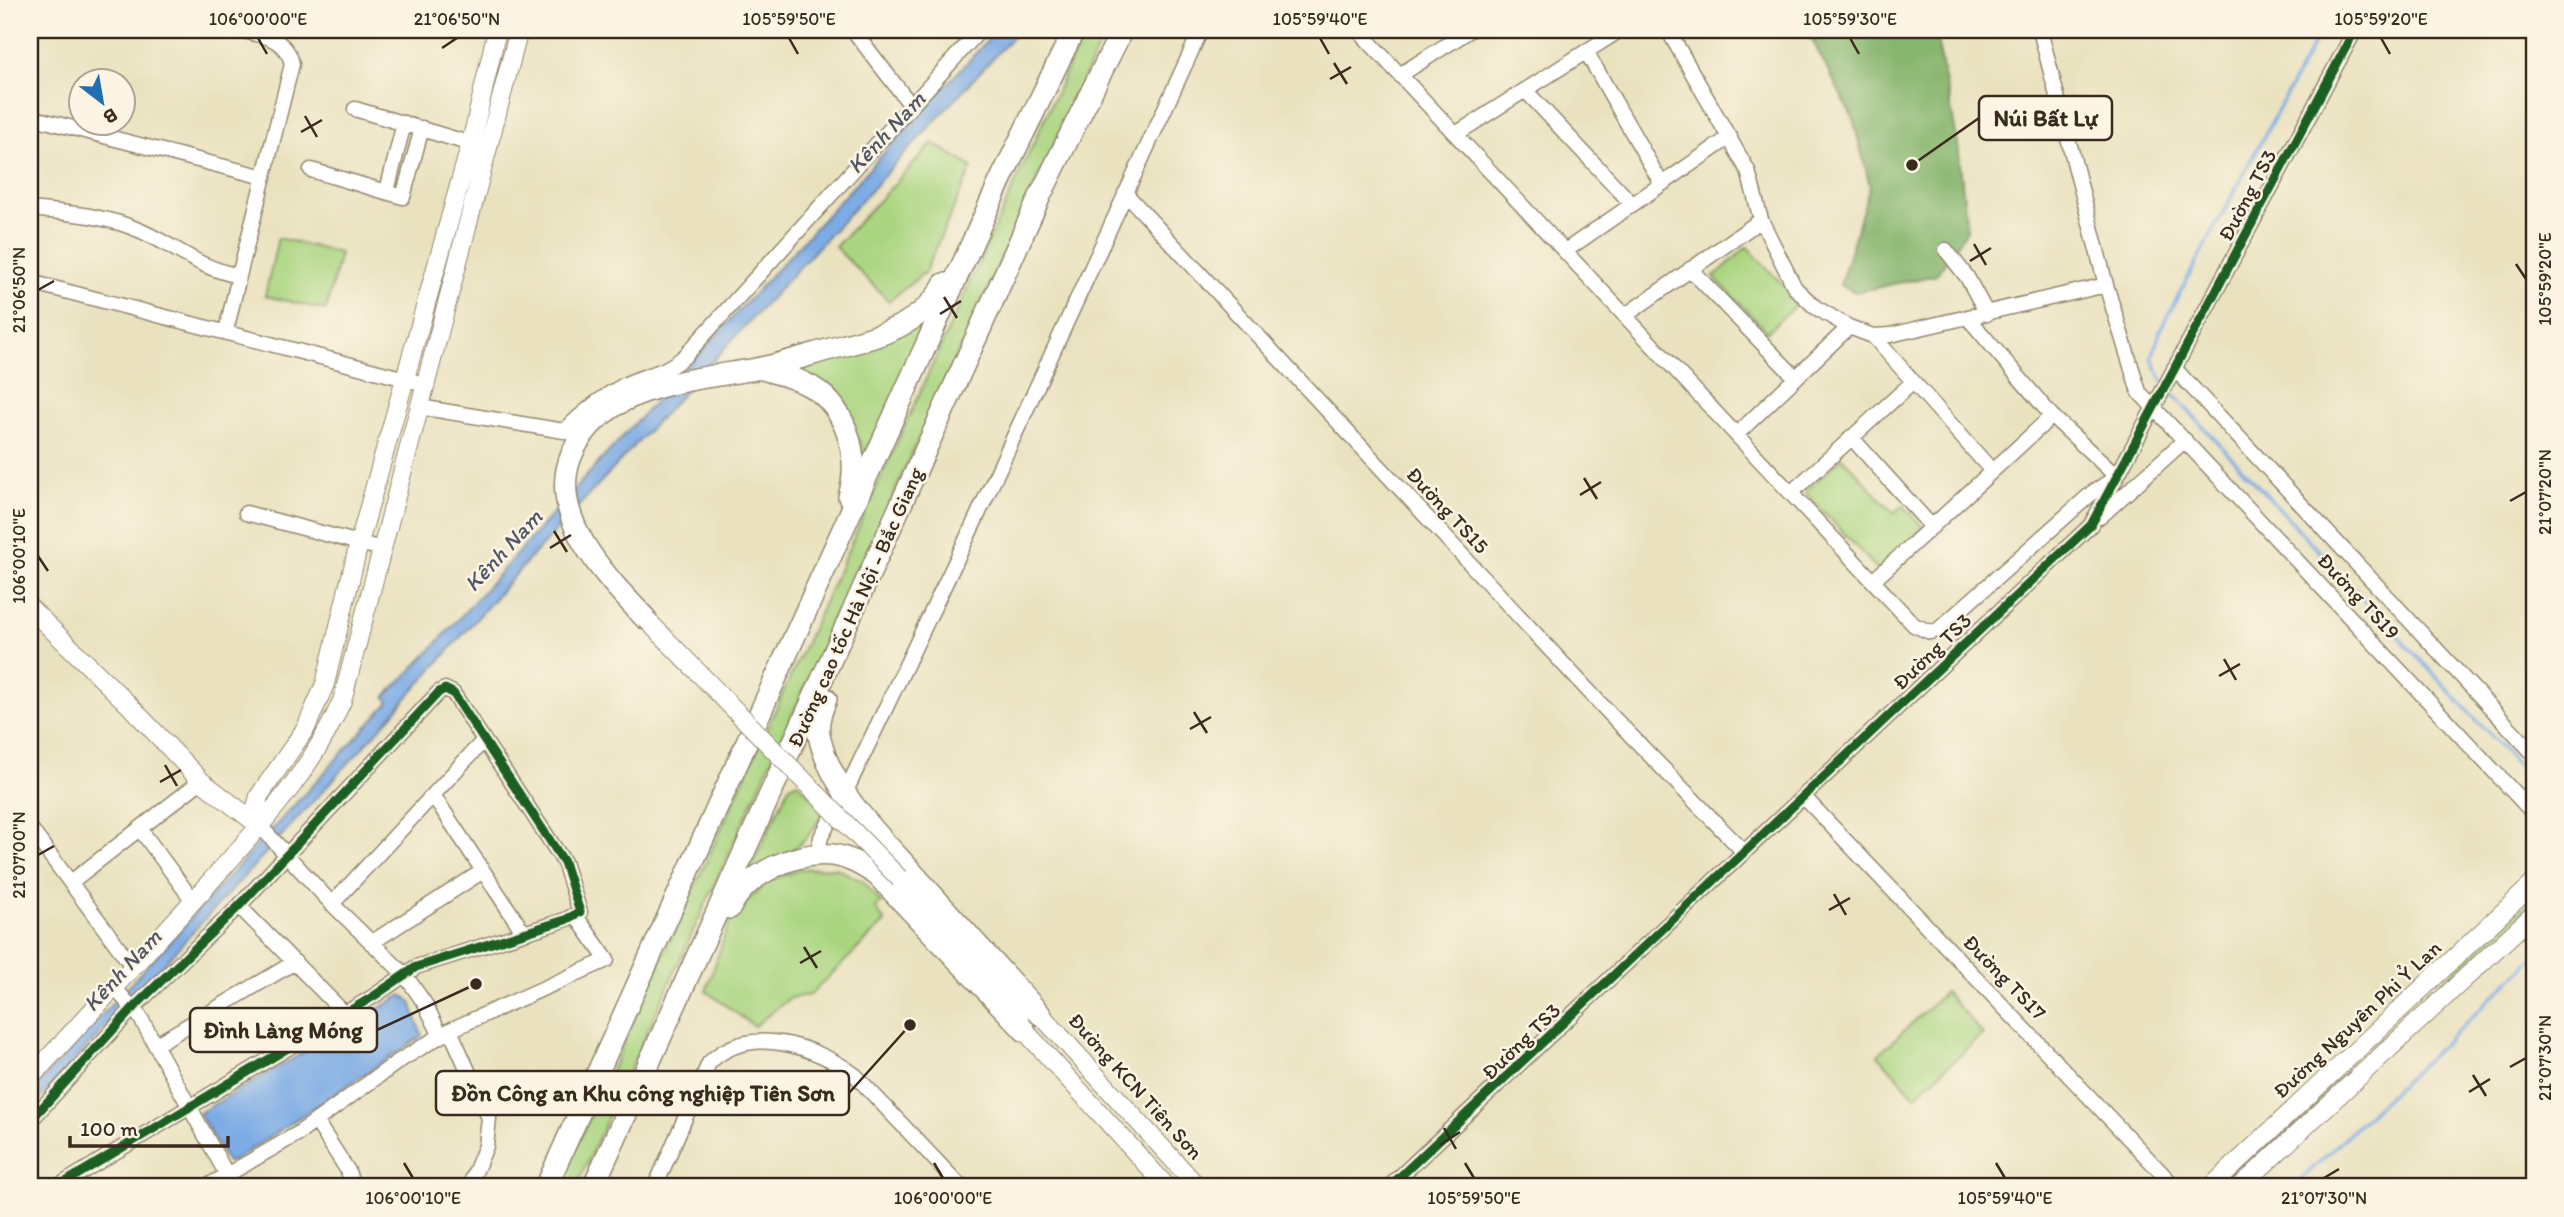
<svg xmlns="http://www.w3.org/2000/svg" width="2564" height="1217" font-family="Itim,sans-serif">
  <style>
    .green { fill: #aad580; stroke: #72804f; stroke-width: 2 }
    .forest { fill: #87b66e; stroke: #617046; stroke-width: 2 }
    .water { fill: #7babe5; stroke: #5b6a82; stroke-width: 2 }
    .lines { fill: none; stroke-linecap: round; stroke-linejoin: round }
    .stream { stroke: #7babe5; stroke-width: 3.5 }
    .minor-casing { stroke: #92866e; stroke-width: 17 }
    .major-casing { stroke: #92866e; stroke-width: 20 }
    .highway-casing { stroke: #92866e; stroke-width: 24 }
    .minor { stroke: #fff; stroke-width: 14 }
    .major { stroke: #fff; stroke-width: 18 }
    .highway { stroke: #fff; stroke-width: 21 }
    .major-bridge-casing { stroke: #92866e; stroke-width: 20; stroke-linecap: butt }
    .major-bridge { stroke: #fff; stroke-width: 18 }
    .cycleway-casing { stroke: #fcf5e5; stroke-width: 13 }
    .cycleway { stroke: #1b5e20; stroke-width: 9 }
    .ticks { fill: none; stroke: #3b2a1e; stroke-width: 2.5 }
    .labels { text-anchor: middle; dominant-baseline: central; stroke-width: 5; stroke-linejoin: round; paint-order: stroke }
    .street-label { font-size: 21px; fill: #3b2a1e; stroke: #fcf5e5 }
    .water-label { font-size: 23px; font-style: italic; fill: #515764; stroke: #fcf5e5 }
    .leader { fill: none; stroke: #3b2a1e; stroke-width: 2.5 }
    .callout-dot { fill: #3b2a1e; stroke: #fcf5e5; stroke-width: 2.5 }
    .callout { fill: #fcf5e5; stroke: #3b2a1e; stroke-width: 2.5 }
    .callout-label { font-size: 23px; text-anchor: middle; font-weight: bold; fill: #3b2a1e }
    .neatline { fill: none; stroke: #3b2a1e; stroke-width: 2.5 }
    .ticks-label { font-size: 18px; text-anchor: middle; fill: #3b2a1e }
  </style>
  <rect width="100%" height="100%" fill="#fcf5e5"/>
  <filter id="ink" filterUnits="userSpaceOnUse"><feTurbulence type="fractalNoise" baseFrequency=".0143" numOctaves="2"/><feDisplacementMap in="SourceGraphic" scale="14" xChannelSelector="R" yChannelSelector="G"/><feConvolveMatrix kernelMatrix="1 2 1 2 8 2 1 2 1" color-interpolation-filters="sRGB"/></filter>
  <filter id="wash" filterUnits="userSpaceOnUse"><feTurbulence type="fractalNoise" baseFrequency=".00686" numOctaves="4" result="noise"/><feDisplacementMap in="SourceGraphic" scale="28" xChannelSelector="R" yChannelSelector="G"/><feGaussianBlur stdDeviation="1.57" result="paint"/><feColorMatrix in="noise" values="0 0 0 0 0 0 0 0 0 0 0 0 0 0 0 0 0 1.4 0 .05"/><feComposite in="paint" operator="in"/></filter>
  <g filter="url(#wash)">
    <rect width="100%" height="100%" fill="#eae2bf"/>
    <!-- green -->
    <path class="green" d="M 1085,30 L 1106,30 L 576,1187 L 558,1187 Z
      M 933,143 L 972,167 L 925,272 L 889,301 L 835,247 Z
      M 278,238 L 340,253 L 326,310 L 265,296 Z
      M 1747,247 L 1799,302 L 1767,332 L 1714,277 Z
      M 929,315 L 867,465 L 860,442 L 792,366 Z
      M 1842,457 L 1894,513 L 1903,505 L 1924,528 L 1878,570 L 1805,492 Z
      M 797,782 L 825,809 C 807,848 784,855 748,874 L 789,787 Z
      M 836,868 L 864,882 L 881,903 L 875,907 L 885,922 L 810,995 L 790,998 L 754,1026 L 706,991 L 731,917 L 766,882 L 801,869 Z
      M 2534,897 L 2534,906 L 2231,1187 L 2222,1187 Z
      M 1945,992 L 1983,1034 L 1915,1096 L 1878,1055 Z"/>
    <!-- forest -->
    <path class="forest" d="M 1807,30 L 1935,30 L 1958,144 L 1967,230 L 1936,275 L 1855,292 L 1840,285 L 1870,186 L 1853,118 Z"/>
    <!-- water -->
    <path class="water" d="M 997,30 L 1019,30 L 524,565 L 378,731 L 30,1109 L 30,1093 L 389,702 L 385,697 L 429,652 L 581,482 Z
      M 402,995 L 411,1002 L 422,1036 L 232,1162 L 227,1162 L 199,1113 Z"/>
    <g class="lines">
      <!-- stream -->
      <path class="stream" d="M 2163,382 L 2152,358 L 2161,328 L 2321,30
        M 2167,388 L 2534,782
        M 2293,1187 L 2534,958"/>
    </g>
  </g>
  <g filter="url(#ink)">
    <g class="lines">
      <!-- minor casing -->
      <g class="minor-casing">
        <path id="minor" d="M 853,30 L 910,104
          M 1358,30 L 1914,625 L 1930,632 L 1938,630 L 2092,493 L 2117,477 L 2052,416 L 1969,319
          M 1668,30 L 1748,171 L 1761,220 L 1795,288 L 1815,307 L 1849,327 L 1873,336 L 1890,335 L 2106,285
          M 2040,30 L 2106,285 L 2139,392 L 2534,814
          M 1586,51 L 1661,183
          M 1400,75 L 1470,30
          M 1525,90 L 1632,204
          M 355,109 L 478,146
          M 30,117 L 264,177
          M 1456,134 L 1620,30
          M 311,170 L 403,197 L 422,128
          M 387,191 L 404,123
          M 1125,193 L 1610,714 L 1744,852
          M 30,209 C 67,213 106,215 141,231 C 179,248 196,267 239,276 L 292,64 C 286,37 263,36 239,30
          M 1946,250 L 1967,277 L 1987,314
          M 1565,251 L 1730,137
          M 1690,269 L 1796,378
          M 30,282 L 425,384
          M 1626,315 L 1761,220
          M 226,331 L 239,276
          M 1873,336 L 1992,471
          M 2174,368 L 2534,754
          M 419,407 L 570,432
          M 564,431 C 583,412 601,397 626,384 C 649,373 665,374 686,355 L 980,30
          M 1737,434 L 1849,327
          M 1851,437 L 1932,527
          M 1792,492 L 1913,382
          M 246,513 L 382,549
          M 2100,517 L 2185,440
          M 1874,580 L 2052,416
          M 433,795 L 524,933
          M 1804,797 L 2175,1187
          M 260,826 L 332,904 L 405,975 L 425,1004 L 441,1036
          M 30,828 L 133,967
          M 140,829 L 193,901
          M 817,855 L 821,837 L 846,791 L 975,521 L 1201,30
          M 71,882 L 201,781
          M 332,904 L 484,740
          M 239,906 L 345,1014
          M 371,943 L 483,871
          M 114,987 L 140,1017 L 227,1175
          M 450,1030 L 489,1118 L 486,1146 L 469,1187
          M 155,1045 L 295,962
          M 30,1121 L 133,1008 L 239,906 L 439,692 L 445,689 L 453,693 L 564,862 L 580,912 L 565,920 L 416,967 L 374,996 L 57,1187
          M 316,1121 L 348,1171 L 353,1187
          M 206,1187 L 299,1133 L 399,1061 L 450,1030 L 607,960 L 576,916
          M 655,1187 L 709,1063 C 748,1023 817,1046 856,1076 L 961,1187
          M 1389,1187 L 2091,525 L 2355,30"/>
      </g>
      <!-- major casing -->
      <g class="major-casing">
        <path id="major" d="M 30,608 L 128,704 L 201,781 L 260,826
          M 260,826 L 256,808 L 259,796 L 306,728 L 325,684 L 359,543 L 471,143 L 497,30
          M 900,879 L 1000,988 L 1025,1031 L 1167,1187
          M 1031,1009 L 1041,1015 L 1198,1187
          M 30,1078 C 90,1013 151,948 210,882 C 260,826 312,771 342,701 L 519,30
          M 2211,1187 L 2534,883
          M 2240,1187 L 2534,914"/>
      </g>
      <!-- highway casing -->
      <g class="highway-casing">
        <path id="highway" d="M 762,369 C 776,373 791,376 804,383 C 846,402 861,455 849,497
          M 646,619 C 608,579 545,516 572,454 C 602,384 690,381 756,369 C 783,364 811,354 838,347 C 878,337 924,324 944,284
          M 826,699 C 821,712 817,722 819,735 C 830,791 883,839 919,880 C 959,925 1000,970 1041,1015
          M 730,908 C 746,874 795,851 832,855 C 849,857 863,866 877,875 L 1025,1031
          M 546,1187 L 1001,179 L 1074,30
          M 593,1187 L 1040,196 L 1122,30"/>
      </g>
      <!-- minor -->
      <use href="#minor" class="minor"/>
      <!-- major -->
      <use href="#major" class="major"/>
      <!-- highway -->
      <use href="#highway" class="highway"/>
      <!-- major-bridge casing -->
      <g class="major-bridge-casing">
        <path id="major-bridge" d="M 646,619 L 900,879"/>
      </g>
      <!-- major-bridge -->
      <use href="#major-bridge" class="major-bridge"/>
      <!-- cycleway casing -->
      <g class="cycleway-casing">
        <path id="cycleway" d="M 30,1121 L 133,1008 L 239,906 L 439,692 L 445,689 L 453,693 L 564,862 L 580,912 L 565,920 L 416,967 L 374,996 L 57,1187
          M 1389,1187 L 2091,525 L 2355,30"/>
      </g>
      <!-- cycleway -->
      <use href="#cycleway" class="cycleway"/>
    </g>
  </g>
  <!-- ticks -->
  <path class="ticks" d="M 258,38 L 267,54M 789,38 L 798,54M 1320,38 L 1329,54M 1850,38 L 1859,54M 2381,38 L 2390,54M 442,48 L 457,38M 1334,63 L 1347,84M 1330,79 L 1351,67M 305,116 L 317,137M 301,132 L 322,120M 1974,244 L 1986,265M 1970,261 L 1991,248M 2516,264 L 2526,279M 38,290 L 54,281M 944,297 L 957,318M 940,314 L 961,301M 1584,478 L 1597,499M 1580,495 L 1601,482M 2510,501 L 2526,492M 554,531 L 567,552M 550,548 L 571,535M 38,556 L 48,571M 2224,659 L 2236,680M 2219,676 L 2240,664M 1194,712 L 1207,733M 1190,729 L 1211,717M 165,765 L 177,786M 160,782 L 181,770M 38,855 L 54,846M 1834,894 L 1846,915M 1829,910 L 1850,898M 804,947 L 817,968M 800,963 L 821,951M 2510,1067 L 2526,1058M 2473,1075 L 2486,1096M 2469,1092 L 2490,1079M 1444,1128 L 1456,1149M 1440,1145 L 1460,1132M 404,1163 L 413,1178M 934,1163 L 943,1178M 1465,1163 L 1474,1178M 1996,1163 L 2005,1178M 2324,1178 L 2339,1169"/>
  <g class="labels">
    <!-- street labels -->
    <g class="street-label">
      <text transform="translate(2247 195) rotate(-62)">Đường TS3</text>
      <text transform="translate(1448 510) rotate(47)">Đường TS15</text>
      <text transform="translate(2359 596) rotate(47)">Đường TS19</text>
      <text transform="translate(855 607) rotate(-66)">Đường cao tốc Hà Nội - Bắc Giang</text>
      <text transform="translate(1932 651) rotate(-44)">Đường TS3</text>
      <text transform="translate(2005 977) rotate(46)">Đường TS17</text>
      <text transform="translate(2357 1019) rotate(-43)">Đường Nguyên Phi Ỷ Lan</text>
      <text transform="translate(1521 1041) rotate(-44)">Đường TS3</text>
      <text transform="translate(1136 1086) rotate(48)">Đường KCN Tiên Sơn</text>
    </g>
    <!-- water labels -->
    <g class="water-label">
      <text transform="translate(886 132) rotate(-47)">Kênh Nam</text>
      <text transform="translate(503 550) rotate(-47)">Kênh Nam</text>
      <text transform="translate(122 970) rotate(-47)">Kênh Nam</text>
    </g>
  </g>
  <!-- callouts -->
  <path class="leader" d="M1912 165L1979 118M476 984L377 1030M910 1025L849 1093"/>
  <g class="callout-dot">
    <circle cx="1912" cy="165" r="7"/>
    <circle cx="476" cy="984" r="7"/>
    <circle cx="910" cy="1025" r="7"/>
  </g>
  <g class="callout">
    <rect x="1979" y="96" width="133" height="44" rx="7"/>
    <rect x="190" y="1008" width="187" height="44" rx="7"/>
    <rect x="436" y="1071" width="413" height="44" rx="7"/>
  </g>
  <g class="callout-label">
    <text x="2046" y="126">Núi Bất Lự</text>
    <text x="283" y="1038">Đình Làng Móng</text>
    <text x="643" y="1101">Đồn Công an Khu công nghiệp Tiên Sơn</text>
  </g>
  <!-- margin -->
  <rect width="2564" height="1217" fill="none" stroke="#fcf5e5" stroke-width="77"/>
  <!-- north arrow -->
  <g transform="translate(102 102) rotate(149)"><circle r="33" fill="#fcf5e5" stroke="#afa495" stroke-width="2"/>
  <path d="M0-5L12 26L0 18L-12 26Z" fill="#1f6fb2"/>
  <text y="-10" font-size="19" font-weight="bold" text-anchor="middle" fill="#3b2a1e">B</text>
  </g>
  <!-- scale -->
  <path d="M70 1136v10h158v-10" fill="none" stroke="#3b2a1e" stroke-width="3.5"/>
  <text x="80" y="1136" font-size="21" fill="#3b2a1e" stroke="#fcf5e5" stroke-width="5" paint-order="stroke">100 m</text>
  <rect x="38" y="38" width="2488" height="1140" class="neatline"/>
  <g class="ticks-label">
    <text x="258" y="25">106°00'00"E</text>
    <text x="457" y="25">21°06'50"N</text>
    <text x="789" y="25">105°59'50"E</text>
    <text x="1320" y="25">105°59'40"E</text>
    <text x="1850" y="25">105°59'30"E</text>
    <text x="2381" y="25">105°59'20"E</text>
    <text transform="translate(2545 279) rotate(-90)" y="6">105°59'20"E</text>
    <text transform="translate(19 290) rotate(-90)" y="6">21°06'50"N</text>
    <text transform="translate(2545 492) rotate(-90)" y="6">21°07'20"N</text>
    <text transform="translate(19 556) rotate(-90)" y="6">106°00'10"E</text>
    <text transform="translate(19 855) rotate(-90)" y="6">21°07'00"N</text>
    <text transform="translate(2545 1058) rotate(-90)" y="6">21°07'30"N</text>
    <text x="413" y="1204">106°00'10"E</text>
    <text x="943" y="1204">106°00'00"E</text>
    <text x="1474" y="1204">105°59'50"E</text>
    <text x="2005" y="1204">105°59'40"E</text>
    <text x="2324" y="1204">21°07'30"N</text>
  </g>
</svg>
